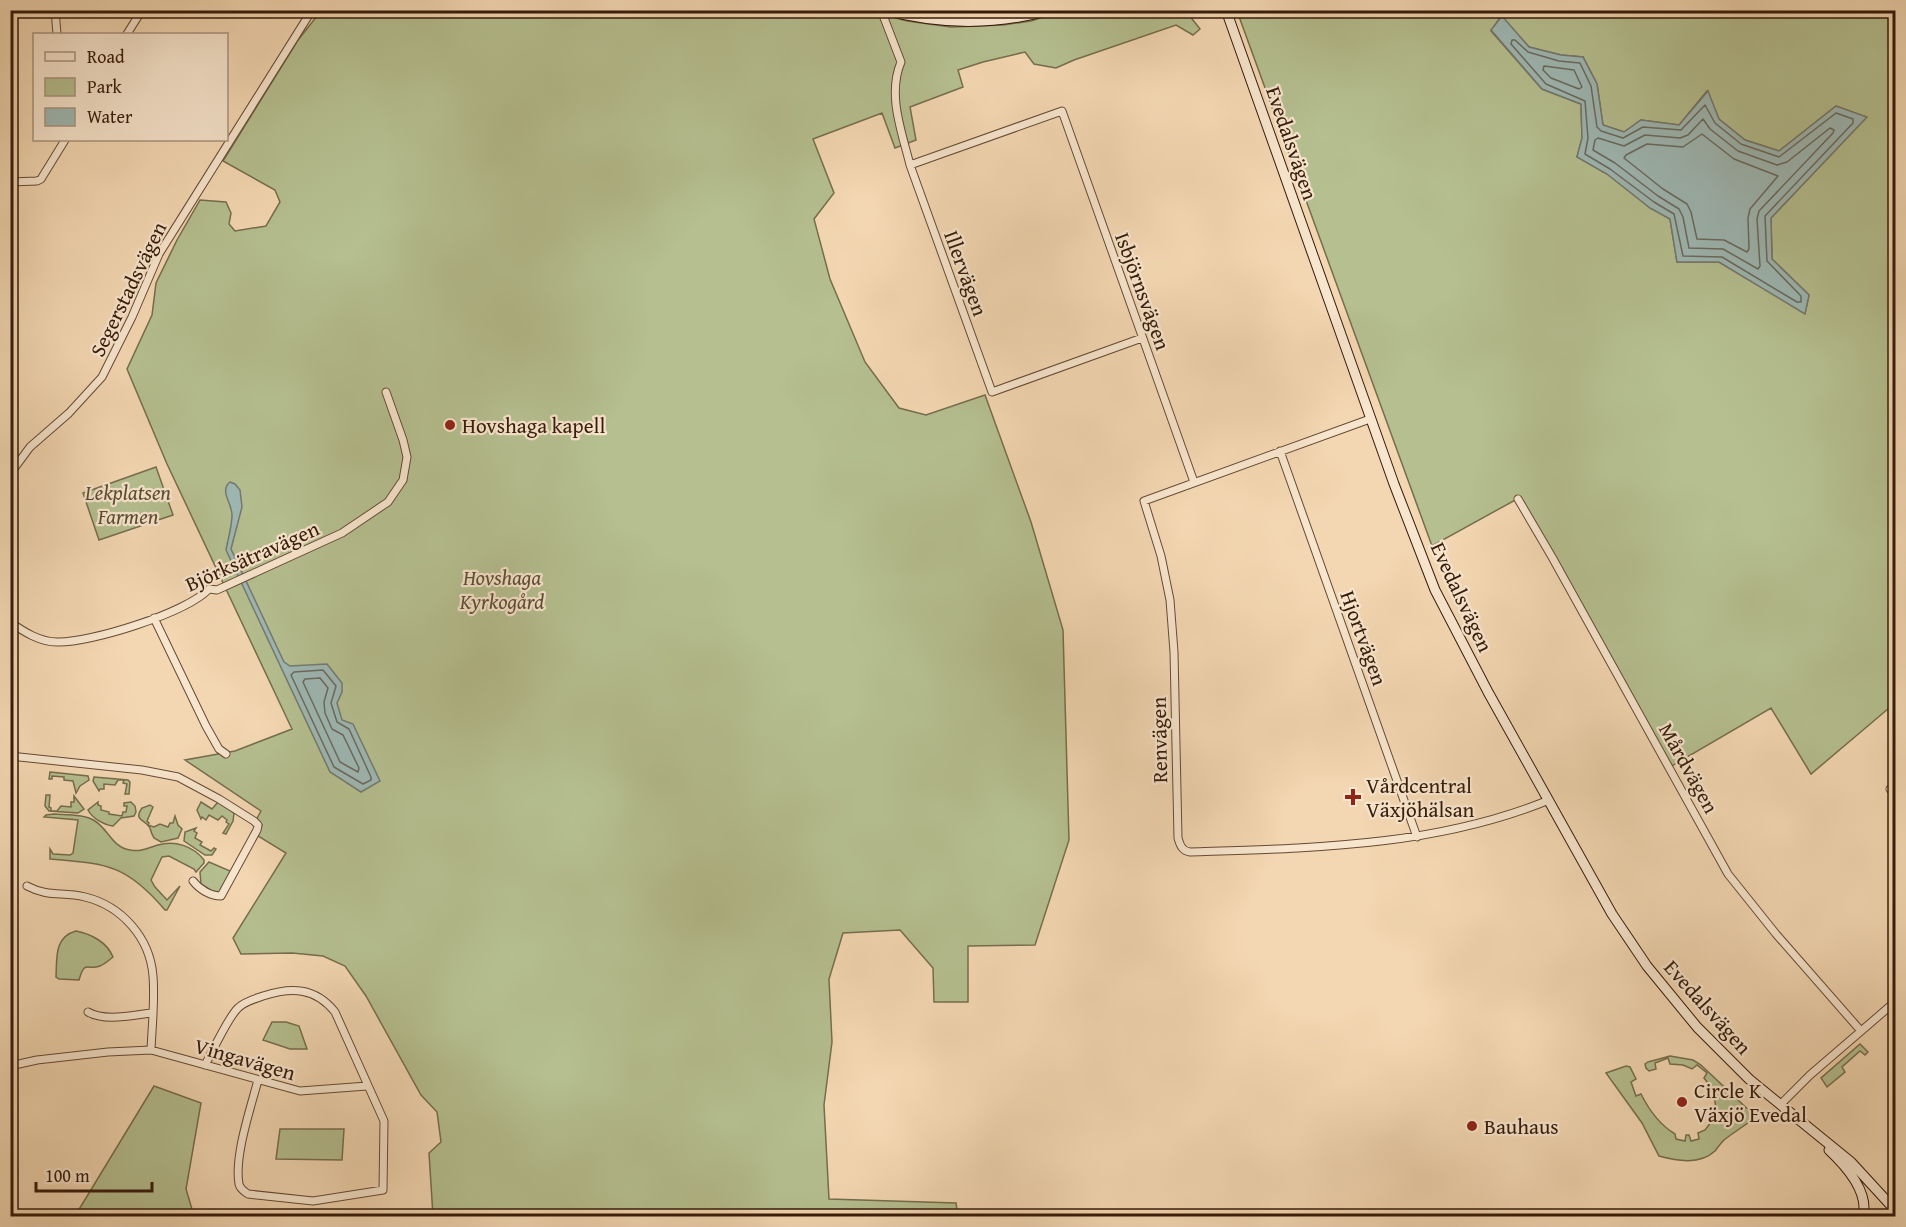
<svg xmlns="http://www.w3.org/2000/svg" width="1906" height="1227" font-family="'Gentium Book Plus',serif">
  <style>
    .green { fill: #b5bf90; stroke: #766d4d; stroke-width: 1.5; fill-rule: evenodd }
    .water { fill: #9eb8b4; stroke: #747970; stroke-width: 1.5 }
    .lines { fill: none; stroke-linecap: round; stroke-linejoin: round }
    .shore { stroke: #6a6a5f; stroke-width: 1.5 }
    .street-casing { stroke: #654a34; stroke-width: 9 }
    .secondary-casing { stroke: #361b0a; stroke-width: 11 }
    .street { stroke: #f7e5cd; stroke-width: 7 }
    .secondary { stroke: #f7e5cd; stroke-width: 9 }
    .poi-dot { fill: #8f2418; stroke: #f7e5cd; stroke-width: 2 }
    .labels { text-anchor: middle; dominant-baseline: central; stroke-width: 4.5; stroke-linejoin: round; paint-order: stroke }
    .street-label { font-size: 21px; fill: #361b0a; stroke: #f7e5cd }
    .poi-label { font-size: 21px; fill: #361b0a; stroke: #f7e5cd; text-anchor: start }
    .park-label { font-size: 21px; font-style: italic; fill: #5c4c32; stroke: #f7e5cd }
  </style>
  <rect width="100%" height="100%" fill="#f3d7b2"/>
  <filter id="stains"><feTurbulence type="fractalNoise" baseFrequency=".00333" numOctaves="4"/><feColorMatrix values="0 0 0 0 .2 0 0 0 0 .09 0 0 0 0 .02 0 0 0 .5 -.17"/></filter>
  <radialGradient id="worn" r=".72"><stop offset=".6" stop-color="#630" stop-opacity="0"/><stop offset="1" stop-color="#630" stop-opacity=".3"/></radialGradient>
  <!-- green -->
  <path class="green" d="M 868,10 L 907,21 L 951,27 L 1003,25 L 1031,21 L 1062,11 L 1185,10 L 1200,29 L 1193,35 L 1176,25 L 1074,60 L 1056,68 L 1034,64 L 1025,52 L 983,62 L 958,70 L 963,87 L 910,107 L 916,140 L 895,148 L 882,113 L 813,139 L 834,193 L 814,219 L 830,279 L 865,362 L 899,408 L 926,415 L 985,395 L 1031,522 L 1063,630 L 1069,840 L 1035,945 L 968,946 L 968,1002 L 934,1002 L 933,968 L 900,930 L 843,933 L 829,979 L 832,1042 L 824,1105 L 829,1199 L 956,1203 L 958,1216 L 433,1216 L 429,1153 L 441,1142 L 437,1112 L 421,1095 L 366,996 L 345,966 L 323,956 L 292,953 L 241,954 L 233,938 L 286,853 L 258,836 L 262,825 L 256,820 L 261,811 L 185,760 L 235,751 L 292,729 L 167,464 L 127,369 L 152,315 L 156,283 L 177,240 L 200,200 L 226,202 L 231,213 L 229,224 L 235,231 L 266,226 L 280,202 L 275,190 L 223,161 L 298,40 L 321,11 Z
    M 1237,11 L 1895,11 L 1895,703 L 1811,774 L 1771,708 L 1670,767 L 1517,499 L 1432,546 ZM 1501,16 L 1529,47 L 1561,55 L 1583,57 L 1597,84 L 1603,125 L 1624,132 L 1641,120 L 1679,125 L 1707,91 L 1719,119 L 1745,140 L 1779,151 L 1836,106 L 1866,117 L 1771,218 L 1772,259 L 1809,295 L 1805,313 L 1719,262 L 1677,262 L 1670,219 L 1650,207 L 1607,174 L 1577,157 L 1582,138 L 1581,104 L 1542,89 L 1491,31 Z
    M 156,467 L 173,515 L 99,540 L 83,493 Z
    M 50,772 L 88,776 L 89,780 L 80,786 L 76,793 L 73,781 L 64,780 L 64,777 L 52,776 L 52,779 L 49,779 Z
    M 94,777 L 128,780 L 130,782 L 129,794 L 125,794 L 127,784 L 123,783 L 124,780 L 118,780 L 115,785 L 104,784 L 104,789 L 100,789 L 99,791 L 93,781 Z
    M 46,795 L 50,795 L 49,807 L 51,808 L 51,811 L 57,811 L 61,806 L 71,807 L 71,802 L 74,802 L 74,796 L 84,809 L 78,813 L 49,811 L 45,806 Z
    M 98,802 L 98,805 L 101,806 L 101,810 L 109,812 L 109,814 L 122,816 L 123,812 L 126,812 L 127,806 L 124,806 L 124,803 L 131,802 L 135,806 L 136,812 L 134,816 L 121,818 L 113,826 C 104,825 92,818 88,810 Z
    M 201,802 L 212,809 L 218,802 L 234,813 L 233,821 L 226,834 L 223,833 L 229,824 L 226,822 L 227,820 L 222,816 L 218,820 L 209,815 L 206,820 L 202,817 L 201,819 L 197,810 Z
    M 150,805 L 153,807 L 147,821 L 149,823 L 148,825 L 154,827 L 160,824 L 168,827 L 170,823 L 173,823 L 175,816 L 178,825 L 182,829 L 178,838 L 161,842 L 154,838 C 152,835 151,832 150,828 C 145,819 133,821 142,808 Z
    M 54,814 C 66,815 84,814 95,821 C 109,830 112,847 130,850 C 141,852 148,848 158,845 C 175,840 193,846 204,860 L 204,863 L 196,872 L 194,869 L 169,856 L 162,857 L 151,880 L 155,887 L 167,900 L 180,886 L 167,910 L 165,910 C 126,864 107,864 50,859 L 50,849 L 53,854 L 70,855 L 73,853 L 78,820 L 44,817 L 46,815 Z
    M 196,828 L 194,831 L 197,833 L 195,838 L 202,842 L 200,845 L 211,851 L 214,848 L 216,849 L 212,855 L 205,855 L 184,841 L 185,832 Z
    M 209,862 L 230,871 L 231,874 L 220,892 L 212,891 L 201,884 L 200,872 Z
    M 76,931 C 91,934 107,942 113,957 C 109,960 105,964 100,966 C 87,971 85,959 79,980 L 59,979 L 56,977 C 57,958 54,937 76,931 Z
    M 272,1022 L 286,1022 L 299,1026 L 307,1049 L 290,1049 L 263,1040 Z
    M 1860,1044 L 1868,1052 L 1865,1055 L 1860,1051 L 1842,1067 L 1845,1072 L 1827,1087 L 1821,1078 Z
    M 1670,1056 L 1693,1060 L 1701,1065 L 1756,1117 C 1746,1125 1734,1132 1724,1140 C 1721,1143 1718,1147 1715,1151 C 1700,1165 1677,1161 1659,1156 L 1642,1123 L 1606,1073 L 1626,1066 L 1630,1067 L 1636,1079 L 1631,1082 L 1636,1096 L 1641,1094 C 1649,1110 1660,1125 1675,1134 L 1676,1139 L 1685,1141 L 1686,1135 L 1689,1135 L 1691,1141 L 1699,1139 L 1698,1133 L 1705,1130 L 1712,1121 L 1718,1123 L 1722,1115 L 1716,1111 C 1715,1096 1713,1089 1704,1078 L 1707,1073 L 1697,1065 L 1692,1069 L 1683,1065 L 1670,1064 L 1668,1058 L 1655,1063 L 1656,1069 L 1649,1071 L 1646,1068 L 1645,1064 L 1648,1062 Z
    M 154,1086 L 201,1103 L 186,1189 L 194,1216 L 75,1216 Z
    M 280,1129 L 344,1129 L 342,1160 L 276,1159 Z"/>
  <!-- water -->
  <path class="water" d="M 1502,16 L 1529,47 L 1561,55 L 1583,57 L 1597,84 L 1603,125 L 1624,132 L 1641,120 L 1679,125 L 1708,91 L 1719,119 L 1745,140 L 1779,151 L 1836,106 L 1867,117 L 1771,218 L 1772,259 L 1809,295 L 1805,314 L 1719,262 L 1677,262 L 1670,219 L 1650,208 L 1607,174 L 1577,157 L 1582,138 L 1581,104 L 1542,89 L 1491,30 Z
    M 230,482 L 235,484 L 240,490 L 242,507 L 231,549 L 284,662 L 290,666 L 327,664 L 342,683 L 342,692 L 337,703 L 342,720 L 353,724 L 380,781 L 361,792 L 330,772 L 226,550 C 228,539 232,526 232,515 C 232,503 219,491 230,482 Z"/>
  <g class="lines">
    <!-- shore -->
    <path class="shore" d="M 1512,40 L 1515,40 L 1528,52 L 1559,61 L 1580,63 L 1591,86 L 1597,127 L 1601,131 L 1623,138 L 1643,127 L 1681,130 L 1705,105 L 1715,123 L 1741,144 L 1779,157 L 1836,113 L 1853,119 L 1853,123 L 1765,216 L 1767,261 L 1801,296 L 1801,302 L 1797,302 L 1722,257 L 1683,256 L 1674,214 L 1654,202 L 1610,169 L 1585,154 L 1588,138 L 1585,101 L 1546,84 L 1511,44 Z
      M 1544,66 L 1574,70 L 1582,87 L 1579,89 L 1551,78 L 1543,70 Z
      M 1703,119 L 1710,129 L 1738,151 L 1777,165 L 1787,162 L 1830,128 L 1834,130 L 1833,133 L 1759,211 L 1757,219 L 1760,266 L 1758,269 L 1723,249 L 1689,248 L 1683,217 L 1679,209 L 1658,196 L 1615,163 L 1593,150 L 1595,140 L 1598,138 L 1624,146 L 1645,135 L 1680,138 L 1688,135 Z
      M 1702,134 L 1734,159 L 1778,176 L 1750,209 L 1748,218 L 1749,249 L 1747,252 L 1724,240 L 1697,239 L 1691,212 L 1687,204 L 1663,189 L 1624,158 L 1626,155 L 1647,144 L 1683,147 Z
      M 323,670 L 336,686 L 331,703 L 337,722 L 349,729 L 371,777 L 371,780 L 363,784 L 334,767 L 291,675 L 294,672 Z
      M 320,678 L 328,688 L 324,702 L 325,713 L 332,729 L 343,735 L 359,768 L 358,772 L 340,762 L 303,682 L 305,679 Z"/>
    <!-- street casing -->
    <g class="street-casing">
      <path id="street" d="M 55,10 L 57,34
        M 881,10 L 901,62 C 887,95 902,132 910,165
        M 127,34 L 142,10
        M 10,182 L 37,181 L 41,179 L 65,140
        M 1142,338 L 992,392 L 910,165 L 1062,111 L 1194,482
        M 1370,419 L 1144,501 L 1161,556 L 1170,600 L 1174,652 L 1178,838 C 1180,845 1182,851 1190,852 C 1311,848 1434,847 1549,800
        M 1280,451 L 1417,837
        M 10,474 L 30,447 L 69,413 L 102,377 L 132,317 L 159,254 L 312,10
        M 1518,499 L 1552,557 L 1728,874 L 1776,934 L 1861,1031
        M 154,618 L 206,726 L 219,749 L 226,754
        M 10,622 C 24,632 40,642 57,642 C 90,643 186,613 209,589 L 217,590 L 342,533 L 388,502 L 403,480 L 407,457 L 403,440 L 386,392
        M 10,756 L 142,770 L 178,777 L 219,799 L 254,821 L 258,825 L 257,830 L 221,896 C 210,896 199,889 193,881
        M 1890,789 L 1896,795
        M 27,886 C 50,898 62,891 85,897 C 122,906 150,938 153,976 C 155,1000 152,1026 151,1050
        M 88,1012 C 105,1022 133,1015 152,1013
        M 205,1065 C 214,1049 227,1019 238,1008 C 245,1001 255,999 263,996 C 291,987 315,987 335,1012 L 384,1121 L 383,1190 L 313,1201 L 248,1194 C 244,1191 240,1189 239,1184 C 234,1156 251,1107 258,1080
        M 10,1066 L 37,1060 L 108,1052 L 151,1050 L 300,1091 L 367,1086
        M 1780,1105 L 1810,1075 L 1896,1001"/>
    </g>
    <!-- secondary casing -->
    <g class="secondary-casing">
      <path id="secondary" d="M 884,10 C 940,25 994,26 1050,10
        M 1226,10 L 1394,484 L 1435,590 L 1488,692 L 1612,914 L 1647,966 L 1697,1027 L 1749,1079 L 1851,1162 L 1896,1211
        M 1829,1150 C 1846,1166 1869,1192 1863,1216"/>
    </g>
    <!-- street -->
    <use href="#street" class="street"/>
    <!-- secondary -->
    <use href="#secondary" class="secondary"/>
  </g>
  <!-- markers -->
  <g class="poi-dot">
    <circle cx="450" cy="425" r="6"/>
    <path d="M1350 788h6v6h6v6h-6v6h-6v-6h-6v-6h6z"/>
    <circle cx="1682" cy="1102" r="6"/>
    <circle cx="1472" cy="1126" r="6"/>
  </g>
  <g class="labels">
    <!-- street labels -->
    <g class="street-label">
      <text transform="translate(1292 143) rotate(71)">Evedalsvägen</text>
      <text transform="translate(966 273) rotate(70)">Illervägen</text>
      <text transform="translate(128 289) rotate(-64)">Segerstadsvägen</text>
      <text transform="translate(1143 291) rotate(70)">Isbjörnsvägen</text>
      <text transform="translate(252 556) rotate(-24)">Björksätravägen</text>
      <text transform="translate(1462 597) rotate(65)">Evedalsvägen</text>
      <text transform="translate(1364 638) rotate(70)">Hjortvägen</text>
      <text transform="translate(1159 740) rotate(-91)">Renvägen</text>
      <text transform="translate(1689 768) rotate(61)">Mårdvägen</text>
      <text transform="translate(1708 1007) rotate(48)">Evedalsvägen</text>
      <text transform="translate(245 1059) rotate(16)">Vingavägen</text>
    </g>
    <!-- poi labels -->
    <g class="poi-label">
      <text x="462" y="425">Hovshaga kapell</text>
      <text x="1366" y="785">Vårdcentral<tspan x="1366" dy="24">Växjöhälsan</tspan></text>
      <text x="1694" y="1090">Circle K<tspan x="1694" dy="24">Växjö Evedal</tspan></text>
      <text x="1484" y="1126">Bauhaus</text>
    </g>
    <!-- park labels -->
    <g class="park-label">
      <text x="128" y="492">Lekplatsen<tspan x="128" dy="24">Farmen</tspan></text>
      <text x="502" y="577">Hovshaga<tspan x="502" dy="24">Kyrkogård</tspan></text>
    </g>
  </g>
  <!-- margin -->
  <rect width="1906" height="1227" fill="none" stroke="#f3d7b2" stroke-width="36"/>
  <rect x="12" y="12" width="1882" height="1203" fill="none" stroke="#361b0a" stroke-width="3"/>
  <rect x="18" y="18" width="1870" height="1191" fill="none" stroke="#361b0a" stroke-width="1.5"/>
  <!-- legend -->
  <rect x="33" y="33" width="195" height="108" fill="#f7e5cd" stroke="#aa947f" stroke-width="1.5"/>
  <rect x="45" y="52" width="30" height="9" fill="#f7e5cd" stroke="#aa947f" stroke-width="1.5"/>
  <text x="87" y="63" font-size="18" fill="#361b0a">Road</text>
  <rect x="45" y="78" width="30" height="18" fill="#b5bf90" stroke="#aa947f" stroke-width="1.5"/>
  <text x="87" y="93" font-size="18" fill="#361b0a">Park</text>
  <rect x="45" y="108" width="30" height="18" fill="#9eb8b4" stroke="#aa947f" stroke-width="1.5"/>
  <text x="87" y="123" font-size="18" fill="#361b0a">Water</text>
  <!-- scale -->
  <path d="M36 1182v9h116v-9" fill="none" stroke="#361b0a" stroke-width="3"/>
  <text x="45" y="1182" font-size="18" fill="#361b0a" stroke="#f7e5cd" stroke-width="4.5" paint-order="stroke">100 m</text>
  <rect width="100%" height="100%" filter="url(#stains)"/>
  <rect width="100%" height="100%" fill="url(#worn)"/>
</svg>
